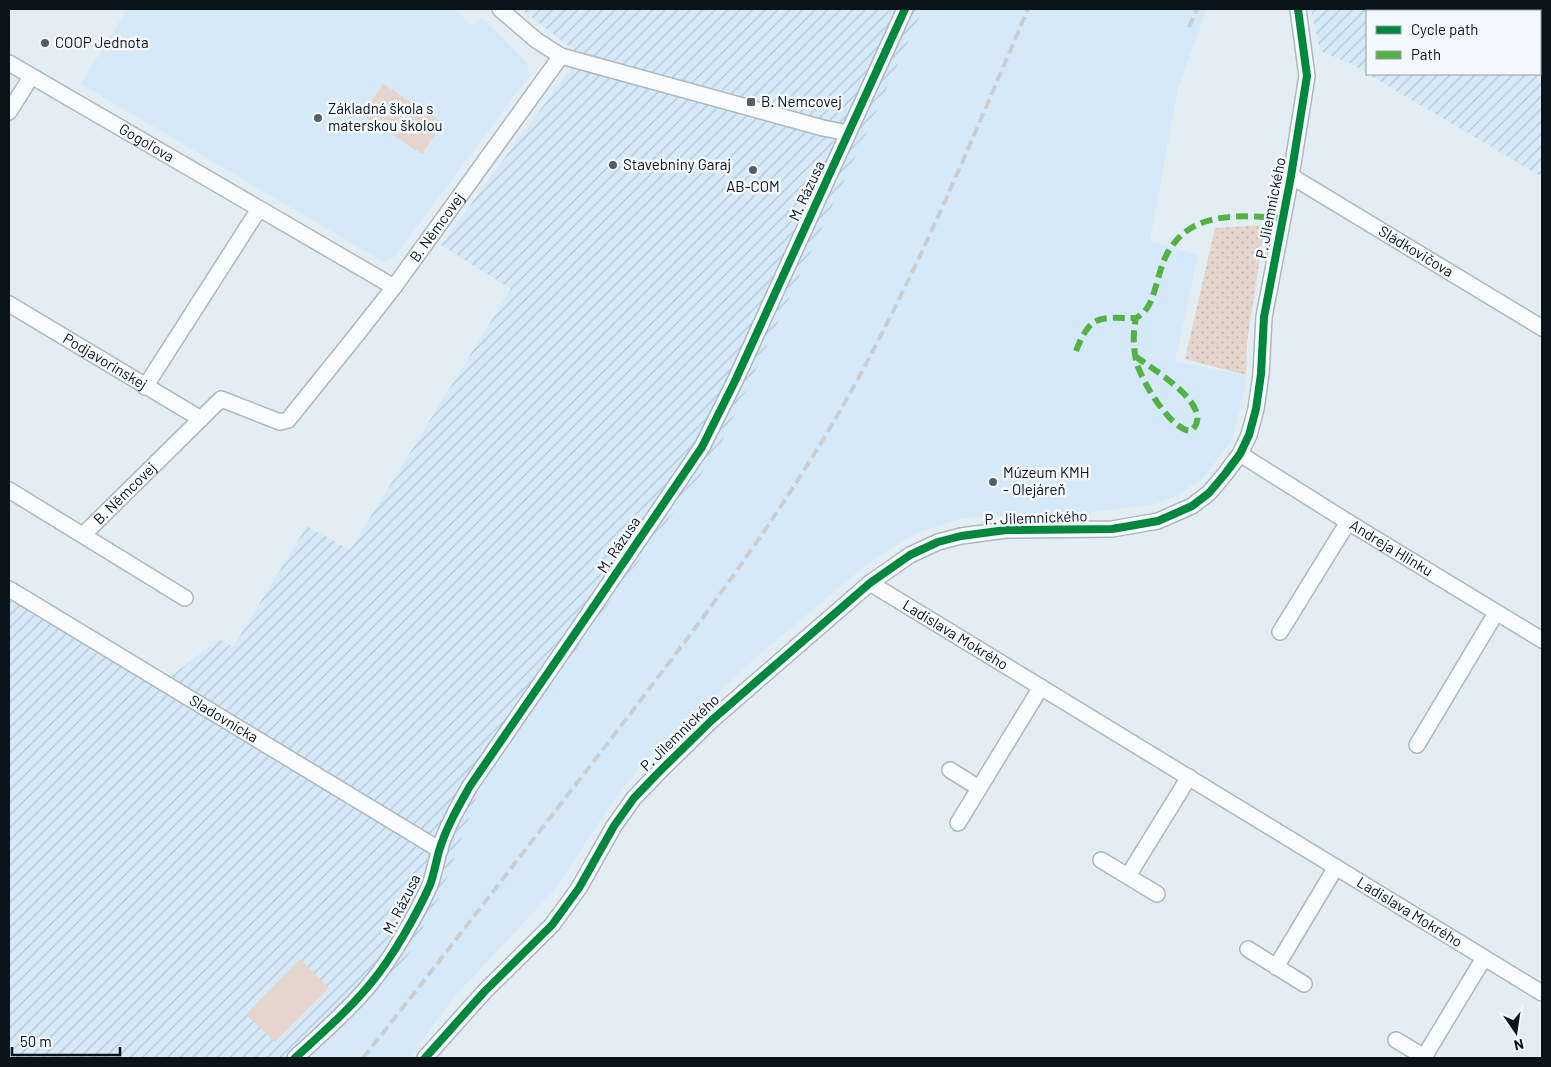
<svg xmlns="http://www.w3.org/2000/svg" width="1551" height="1067" font-family="Barlow,sans-serif">
  <style>
    .built { fill: #d5e9f8 }
    .industrial { fill: url(#industrial-furrows) }
    .garden { fill: url(#garden-dots) }
    .pitch { fill: #e5d5cc }
    .lines { fill: none; stroke-linecap: round; stroke-linejoin: round }
    .minor-casing { stroke: #adb7be; stroke-width: 18 }
    .minor { stroke: #fbfcfd; stroke-width: 15 }
    .rail { stroke: #cbced1; stroke-width: 4; stroke-dasharray: 10 5; stroke-linecap: butt }
    .quiet { stroke: #54b145; stroke-width: 6; stroke-dasharray: 12 6; stroke-linecap: butt }
    .cycleway-casing { stroke: #f3f9fe; stroke-width: 11 }
    .cycleway { stroke: #00873e; stroke-width: 8 }
    .poi-dot { fill: #555f66; stroke: #f3f9fe; stroke-width: 2 }
    .labels { text-anchor: middle; stroke-width: 5; stroke-linejoin: round; paint-order: stroke }
    .poi-label { font-size: 15px; fill: #08131a; stroke: #f3f9fe; text-anchor: start }
    .street-label { font-size: 15px; fill: #08131a; stroke: #f3f9fe }
  </style>
  <defs>
    <pattern id="industrial-furrows" width="10" height="10" patternUnits="userSpaceOnUse" patternTransform="scale(1.25)"><rect width="10" height="10" fill="#d5e9f8"/><path d="M-1 1l2-2M0 10L10 0M9 11l2-2" fill="none" stroke="#b5c7d4"/></pattern>
    <pattern id="garden-dots" width="8" height="8" patternUnits="userSpaceOnUse" patternTransform="scale(1.25)"><rect width="8" height="8" fill="#e5d5cc"/><path d="M2 2h.1M6 6h.1" fill="none" stroke="#c3b6af" stroke-width="1.8" stroke-linecap="round"/></pattern>
  </defs>
  <rect width="100%" height="100%" fill="#e3edf4"/>
  <g class="built">
    <polygon points="127,9 454,9 472,26 481,18 493,28 528,64 529,76 395,256 384,262 81,84"/>
    <polygon points="920,9 1207,9 1178,88 1150,241 1198,255 1175,362 1246,375 1244,393 1232,440 1203,478 1178,495 1155,504 1077,514 965,518 916,533 872,560 762,652 642,764 610,805 557,887 454,997 409,1058 311,1058 368,1003 405,961 440,896 483,780 717,452"/>
  </g>
  <g class="industrial">
    <polygon points="521,9 923,9 865,136 717,452 483,780 440,896 405,961 389,980 368,1003 311,1058 9,1058 9,600 157,687 219,639 233,647 307,526 350,550 511,289 441,245 556,88 581,56"/>
    <polygon points="1311,9 1542,9 1542,177 1368,74 1540,74 1540,11 1367,11 1367,73 1351,64 1320,51"/>
  </g>
  <polygon class="garden" points="1265,225 1247,342 1246,375 1185,359 1215,228"/>
  <g class="pitch">
    <polygon points="383,84 443,123 422,154 362,115"/>
    <polygon points="300,959 329,988 275,1042 246,1014"/>
  </g>
  <g class="lines">
    <g class="minor-casing">
      <g id="minor">
        <polyline points="500,9 536,40 561,56 823,128 848,133"/>
        <path id="s1" d="M 9,63 L 394,287"/>
        <polyline points="9,112 31,77"/>
        <path id="s2" d="M 1291,176 L 1542,328"/>
        <path id="s3" d="M 9,304 L 201,419"/>
        <polyline points="145,387 259,209"/>
        <path id="s4" d="M 1240,454 L 1348,522 L 1542,640"/>
        <polyline points="9,490 185,598"/>
        <path id="s5" d="M 83,535 L 221,399 L 280,422 L 288,420 L 358,333 L 394,287 L 561,56"/>
        <path id="s6" d="M 870,583 L 1542,993"/>
        <path id="s7" d="M 9,589 L 440,850"/>
        <polyline points="1280,632 1348,522"/>
        <polyline points="1417,745 1496,613"/>
        <polyline points="950,770 979,788"/>
        <polyline points="958,823 1041,687"/>
        <polyline points="1101,860 1157,894"/>
        <polyline points="1128,876 1189,777"/>
        <polyline points="1248,949 1304,984"/>
        <polyline points="1276,967 1336,867"/>
        <polyline points="1396,1040 1426,1058"/>
        <polyline points="1424,1057 1484,958"/>
        <path d="M 295,1058 C 321,1034 349,1010 371,983 C 392,958 417,914 430,885 C 434,874 436,862 439,851 C 446,828 458,807 470,786 L 596,603 L 702,447 L 735,381 L 905,9"/>
        <polyline points="425,1058 484,992 552,925 579,888 614,826 634,798 660,771 712,720 870,583 910,555 938,542 961,536 1006,530 1112,529 1158,521 1192,506 1209,493 1225,474 1240,454 1249,435 1256,409 1261,374 1264,317 1291,176 1307,76 1298,9"/>
      </g>
    </g>
    <use href="#minor" class="minor"/>
    <g class="rail">
      <polyline points="1189,27 1197,9"/>
      <path d="M 363,1058 C 441,960 517,860 594,761 C 677,653 760,546 830,428 C 909,294 967,151 1028,9"/>
    </g>
    <g class="quiet">
      <path d="M 1076,351 C 1091,313 1099,318 1136,318"/>
      <path d="M 1135,356 C 1152,369 1218,407 1191,431 C 1170,430 1140,379 1136,360 C 1133,346 1133,331 1136,318 C 1149,311 1152,299 1156,286 C 1160,272 1163,258 1172,246 C 1197,210 1244,216 1283,218"/>
    </g>
    <g class="cycleway-casing">
      <g id="cycleway">
        <path d="M 295,1058 C 321,1034 349,1010 371,983 C 392,958 417,914 430,885 C 434,874 436,862 439,851 C 446,828 458,807 470,786 L 596,603 L 702,447 L 735,381 L 905,9"/>
        <polyline points="425,1058 484,992 552,925 579,888 614,826 634,798 660,771 712,720 870,583 910,555 938,542 961,536 1006,530 1112,529 1158,521 1192,506 1209,493 1225,474 1240,454 1249,435 1256,409 1261,374 1264,317 1291,176 1307,76 1298,9"/>
      </g>
    </g>
    <use href="#cycleway" class="cycleway"/>
  </g>
  <g class="poi-dot">
    <circle cx="45" cy="43" r="5"/>
    <rect x="746" y="97" width="10" height="10" rx="2.5"/>
    <circle cx="318" cy="118" r="5"/>
    <circle cx="613" cy="165" r="5"/>
    <circle cx="753" cy="170" r="5"/>
    <circle cx="993" cy="482" r="5"/>
  </g>
  <g class="labels">
    <g class="poi-label">
      <text x="55" y="48">COOP Jednota</text>
      <text x="761" y="107">B. Nemcovej</text>
      <text x="328" y="114">Základná škola s<tspan x="328" dy="17">materskou školou</tspan></text>
      <text x="623" y="170">Stavebniny Garaj</text>
      <text x="753" y="192" text-anchor="middle">AB-COM</text>
      <text x="1003" y="478">Múzeum KMH<tspan x="1003" dy="17">- Olejáreň</tspan></text>
    </g>
    <g class="street-label">
      <text dy="5" stroke="none"><textPath href="#s1" startOffset="159">Gogoľova</textPath></text>
      <text transform="translate(807 191) rotate(-65)" y="5">M. Rázusa</text>
      <text transform="translate(1271 208) rotate(-79)" y="5">P. Jilemnického</text>
      <text dy="5" stroke="none"><textPath href="#s5" startOffset="509">B. Němcovej</textPath></text>
      <text dy="5" stroke="none"><textPath href="#s2" startOffset="146">Sládkovičova</textPath></text>
      <text dy="5" stroke="none"><textPath href="#s3" startOffset="112">Podjavorinskej</textPath></text>
      <text dy="5" stroke="none"><textPath href="#s5" startOffset="59">B. Němcovej</textPath></text>
      <text transform="translate(1036 518) rotate(-2)" y="5">P. Jilemnického</text>
      <text transform="translate(619 545) rotate(-56)" y="5">M. Rázusa</text>
      <text dy="5" stroke="none"><textPath href="#s4" startOffset="178">Andreja Hlinku</textPath></text>
      <text dy="5" stroke="none"><textPath href="#s6" startOffset="100">Ladislava Mokrého</textPath></text>
      <text dy="5" stroke="none"><textPath href="#s7" startOffset="251">Sladovnícka</textPath></text>
      <text transform="translate(680 733) rotate(-44)" y="5">P. Jilemnického</text>
      <text transform="translate(402 904) rotate(-63)" y="5">M. Rázusa</text>
      <text dy="5" stroke="none"><textPath href="#s6" startOffset="632">Ladislava Mokrého</textPath></text>
    </g>
  </g>
  <rect width="1551" height="1067" fill="none" stroke="#08131a" stroke-width="20"/>
  <rect x="1366" y="10" width="175" height="65" fill="#f3f9fe" stroke="#959da3"/>
  <rect x="1376" y="26" width="25" height="8" fill="#00873e" stroke="#959da3"/>
  <text x="1411" y="35" font-size="15" fill="#08131a">Cycle path</text>
  <rect x="1376" y="51" width="25" height="8" fill="#54b145" stroke="#959da3"/>
  <text x="1411" y="60" font-size="15" fill="#08131a">Path</text>
  <g transform="translate(1516 1032) rotate(167)" stroke="#f3f9fe" stroke-width="4" paint-order="stroke">
  <path d="M0-4L9 19L0 12L-9 19Z" fill="#08131a"/>
  <text y="-8" font-size="14" font-weight="bold" text-anchor="middle" fill="#08131a">N</text>
  </g>
  <path d="M12 1047v8h108v-8" fill="none" stroke="#08131a" stroke-width="2.5"/>
  <text x="20" y="1047" font-size="15" fill="#08131a" stroke="#f3f9fe" stroke-width="4" paint-order="stroke">50 m</text>
</svg>
